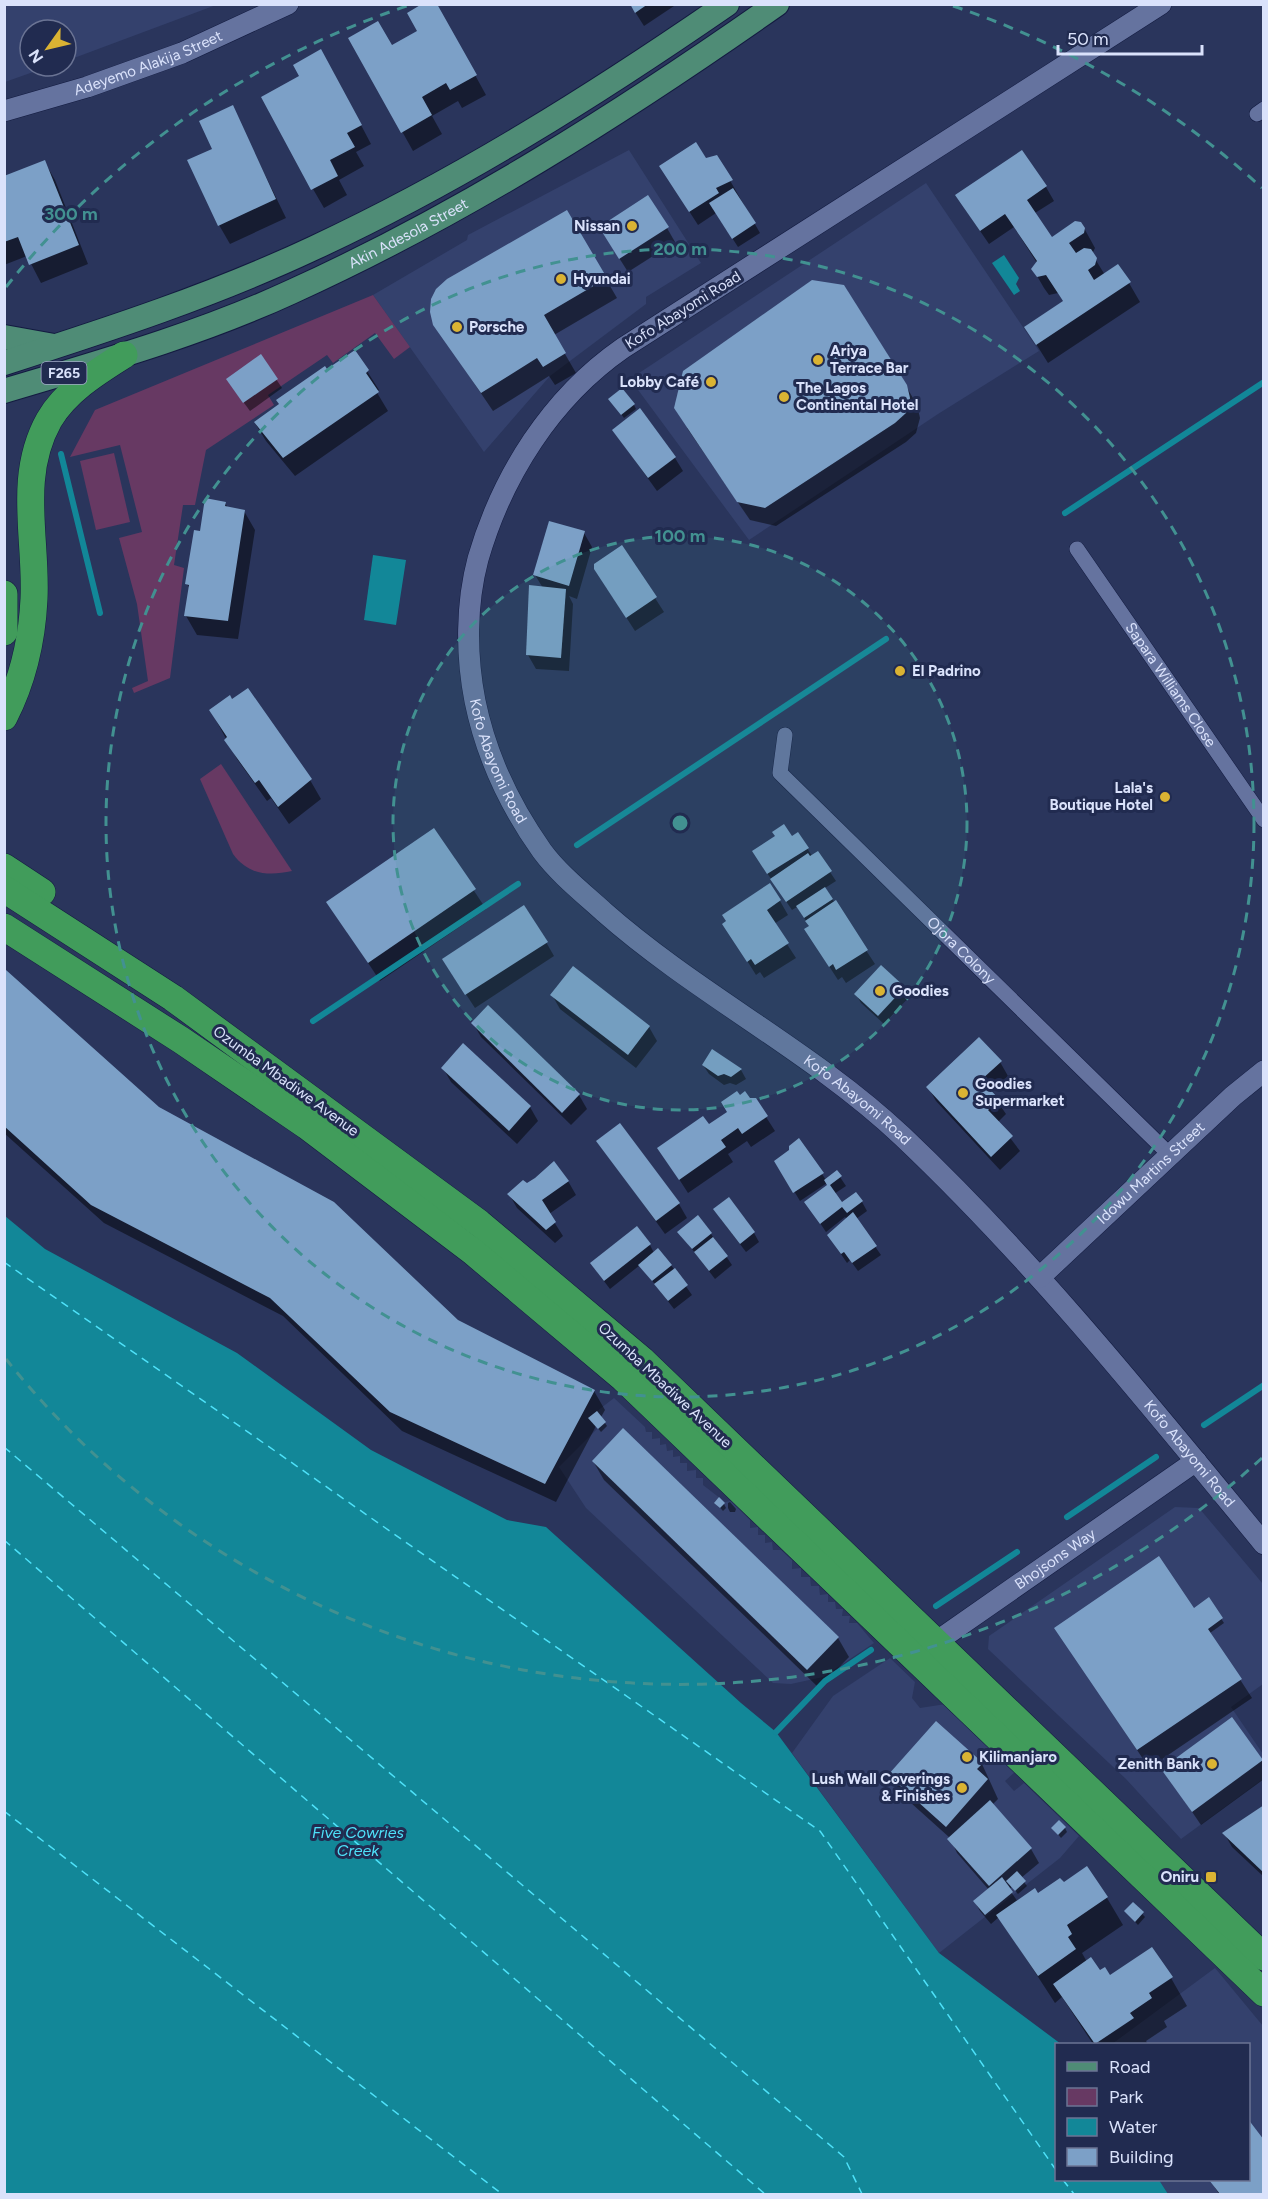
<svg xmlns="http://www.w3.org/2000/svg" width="1268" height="2199" font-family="Figtree,sans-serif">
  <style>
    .built { fill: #34416d }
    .green { fill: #673963 }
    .water { fill: #128798 }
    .shadow { fill: #0007 }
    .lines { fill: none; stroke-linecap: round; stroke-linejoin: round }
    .stream { stroke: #128798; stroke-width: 6 }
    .ferry { stroke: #4ee1f9; stroke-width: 1.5; stroke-dasharray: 8 6; stroke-linecap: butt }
    .building { fill: #7ca0c7 }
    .street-casing { stroke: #131b40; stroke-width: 16 }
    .secondary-casing { stroke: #131b40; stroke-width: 22 }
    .primary-casing { stroke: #131b40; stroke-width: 26 }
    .highway-casing { stroke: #131b40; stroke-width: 28 }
    .street { stroke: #65739f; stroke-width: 15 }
    .secondary { stroke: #65739f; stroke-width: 21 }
    .primary { stroke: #4f8c76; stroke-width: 24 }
    .highway { stroke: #419c5b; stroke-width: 27 }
    .ring { fill: none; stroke: #429191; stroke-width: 3; stroke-dasharray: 10 8 }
    .poi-dot { fill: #dab333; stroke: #212b50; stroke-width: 2 }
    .labels { text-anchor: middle; stroke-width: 6; stroke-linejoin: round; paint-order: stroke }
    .shield { fill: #212b50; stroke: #a2abc8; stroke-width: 1.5 }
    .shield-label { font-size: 14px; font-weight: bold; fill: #dae2fb }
    .street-label { font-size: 15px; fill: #dae2fb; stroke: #212b50 }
    .poi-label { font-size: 15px; font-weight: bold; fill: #dae2fb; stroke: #212b50; text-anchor: start }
    .water-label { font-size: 16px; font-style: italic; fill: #4ee1f9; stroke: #212b50 }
    .centre { fill: #429191; stroke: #212b50; stroke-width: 3 }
    .ring-label { font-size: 18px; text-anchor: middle; font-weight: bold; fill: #429191; stroke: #212b50; stroke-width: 6; stroke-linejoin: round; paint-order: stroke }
  </style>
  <rect width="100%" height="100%" fill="#2a355c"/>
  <g class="built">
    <polygon points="4,5 5,4 216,5 66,61 66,30 30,30 30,66 50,66 5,82"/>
    <polygon points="629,150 701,263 646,297 646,304 550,376 484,452 373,295 467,240 468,235"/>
    <polygon points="926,183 1039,351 938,414 749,540 630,379"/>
    <polygon points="614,1398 645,1427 646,1432 652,1432 652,1439 660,1438 660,1445 666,1444 667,1451 673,1450 673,1457 680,1456 680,1463 687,1463 687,1471 696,1470 696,1478 703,1478 703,1485 725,1502 731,1501 750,1520 750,1528 758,1527 758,1535 765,1535 765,1543 772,1542 773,1550 781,1550 792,1560 792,1569 801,1568 801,1577 810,1577 811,1586 819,1586 820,1595 828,1594 828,1602 835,1602 836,1609 843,1609 842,1616 850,1616 849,1623 857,1623 874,1643 823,1677 791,1684 773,1683 586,1508 559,1467 597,1429 588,1418"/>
    <polygon points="1175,1507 1199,1508 1263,1584 1263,1684 1231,1707 1263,1754 1263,1779 1181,1839 1126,1779 988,1649 989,1636"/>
    <polygon points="890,1658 915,1682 912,1698 920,1708 946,1704 1016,1771 1005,1781 1014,1791 1024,1783 1079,1836 1060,1858 939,1953 792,1753 833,1696"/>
    <polygon points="1215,1968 1263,2026 1263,2194 1168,2194 1159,2180 1248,2180 1248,2044 1112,2044"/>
  </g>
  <g class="green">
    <polygon points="373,295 410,347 394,359 375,333 333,363 327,355 268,395 274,405 206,450 195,505 183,505 174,565 184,568 170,678 134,693 132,688 148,681 137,604 119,538 142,532 120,445 70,457 95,410"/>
    <polygon points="114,453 130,522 96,530 80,461"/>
    <path d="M 221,764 L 292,871 C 269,876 248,875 233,854 L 200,779 Z"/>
  </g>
  <g class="water">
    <polygon points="1004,255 1019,278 1016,284 1020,291 1014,295 992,263"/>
    <polygon points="373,555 406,560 396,625 364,620"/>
    <polygon points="5,1216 45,1249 237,1353 371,1450 507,1520 546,1527 741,1703 776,1732 939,1953 1061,2044 1056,2044 1056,2180 1159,2180 1168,2194 5,2194"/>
  </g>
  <g class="shadow">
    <polygon points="436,4 486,95 462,108 458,101 432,116 442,134 413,151 350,38 392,47 419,32"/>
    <polygon points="630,4 677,4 644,26"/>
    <polygon points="332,70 371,144 356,152 364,166 339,180 347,195 324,208 313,189"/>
    <polygon points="232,107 286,218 230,244 219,225 214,149"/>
    <polygon points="716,156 760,233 738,247 716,213 698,225 669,180"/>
    <polygon points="44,161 55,180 88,264 41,283 27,256 4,265 4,177"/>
    <polygon points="1046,187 1054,201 1035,213 1051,239 1084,228 1095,248 1092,254 1105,275 1129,283 1140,302 1048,363 1026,328 1064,302 1058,293 1049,295 1044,288 1033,269 1037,263 1014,227 989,244 965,209"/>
    <polygon points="567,212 617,298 554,335 576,373 555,385 549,376 493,411 440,333"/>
    <polygon points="667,228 675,242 628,272 609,242"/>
    <polygon points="355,352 379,390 376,391 388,411 295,476 266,441 255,423"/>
    <polygon points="276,379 282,388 250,411 233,388"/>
    <polygon points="906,386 917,405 920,418 916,433 906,442 776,526 750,520 687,428"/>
    <polygon points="613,403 634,405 636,409 624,418"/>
    <polygon points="613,430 675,458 683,471 657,491"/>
    <polygon points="225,503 228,508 244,511 255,530 238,639 197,635 186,616 190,589 187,584 201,532"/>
    <polygon points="584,533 592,547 577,599 569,596 573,604 569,671 536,669 528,655 543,588 535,575"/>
    <polygon points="622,547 664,612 635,631 604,583"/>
    <polygon points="211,711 310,780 321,799 289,824 271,798 267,801 237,759"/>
    <polygon points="434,830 486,909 380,981 328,902"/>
    <polygon points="791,838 807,848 812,856 817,853 830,872 836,881 825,888 875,964 846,983 842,977 838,980 814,943 810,927 797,907 792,910 759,861"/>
    <polygon points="780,901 788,915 774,924 796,958 764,978 760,972 756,975 724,924"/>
    <polygon points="546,942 554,956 475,1008 452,973"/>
    <polygon points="881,967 904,988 909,997 884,1024 861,1003 856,994"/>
    <polygon points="7,972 158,1108 457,1321 594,1391 605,1410 601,1417 607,1426 601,1432 596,1426 556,1502 402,1431 283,1316 104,1223 4,1133 4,975"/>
    <polygon points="552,995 649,1027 657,1041 636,1068 560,1009"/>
    <polygon points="473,1023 579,1095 587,1109 571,1125 481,1037"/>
    <polygon points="463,1046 530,1107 538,1121 517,1144 451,1082 443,1068"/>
    <polygon points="712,1051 741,1070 746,1079 736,1085 730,1083 724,1085 709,1074 703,1065"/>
    <polygon points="1000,1062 1008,1076 991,1092 1006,1114 998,1122 1020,1151 1000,1170 936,1101 928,1087"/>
    <polygon points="739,1097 755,1100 775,1131 751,1147 747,1141 728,1154 733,1162 688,1193 659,1148 708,1126 728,1113"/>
    <polygon points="799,1140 826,1180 840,1177 846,1186 834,1194 842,1204 862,1202 867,1211 856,1219 881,1255 858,1271 850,1260 847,1263 828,1235 847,1219 845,1217 826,1232 806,1202 832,1183 830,1181 800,1201 776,1161 791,1151"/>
    <polygon points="598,1141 679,1204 687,1218 665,1234"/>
    <polygon points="568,1181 576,1195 549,1214 563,1236 555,1243 517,1208 509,1194"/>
    <polygon points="720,1218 754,1233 759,1242 746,1252"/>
    <polygon points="679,1232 711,1234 732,1265 715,1279"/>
    <polygon points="650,1245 654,1253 671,1265 692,1295 674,1309 640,1265 610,1289 597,1272"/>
    <polygon points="593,1461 838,1638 849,1657 819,1688 604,1480"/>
    <polygon points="730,1502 736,1509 735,1512 730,1512 728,1508 728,1503"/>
    <polygon points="716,1503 724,1504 726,1508 723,1511"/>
    <polygon points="1209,1600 1224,1623 1210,1633 1252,1698 1149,1768 1056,1628 1197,1615"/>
    <polygon points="1232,1719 1264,1763 1264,1779 1201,1825 1163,1769"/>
    <polygon points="982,1764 998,1799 992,1805 1031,1849 1039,1863 1021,1878 1027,1886 1018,1894 1012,1887 1009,1889 1018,1902 1063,1884 1107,1898 1123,1925 1082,1953 1087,1962 1110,1977 1151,1949 1171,1978 1187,2006 1164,2021 1167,2027 1146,2041 1148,2044 1093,2044 1062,1997 1055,2003 999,1917 991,1924 980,1911 975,1902 989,1890 957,1853 950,1838 901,1794 890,1775"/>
    <polygon points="1264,1807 1264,1877 1232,1847 1224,1833"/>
    <polygon points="1053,1828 1065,1828 1067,1832 1061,1838"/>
    <polygon points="1133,1904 1145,1917 1138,1925 1126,1912"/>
    <polygon points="1264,2142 1264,2194 1219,2194 1210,2180 1248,2180"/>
  </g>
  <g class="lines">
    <g class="stream">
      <polyline points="61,454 100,613"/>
      <polyline points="1065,513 1264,382"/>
      <polyline points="577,845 886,639"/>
      <polyline points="313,1021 518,884"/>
      <polyline points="1204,1425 1264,1385"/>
      <polyline points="1067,1517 1156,1457"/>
      <polyline points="936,1606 1017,1552"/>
      <polyline points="776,1732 825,1681 871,1650"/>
    </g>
    <g class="ferry">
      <polyline points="4,1262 820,1831 1056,2170"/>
      <polyline points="4,1447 844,2157 862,2194"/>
      <polyline points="4,1540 765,2194"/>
      <polyline points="4,1811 502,2194"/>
      <polyline points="1063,2180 1074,2194"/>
    </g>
  </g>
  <g class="building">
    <polygon points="422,4 437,4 477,75 450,90 446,83 422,97 432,115 401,133 348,38 378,21 392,45 417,31 407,13"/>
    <polygon points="630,4 648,4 635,13"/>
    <polygon points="321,49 362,125 347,133 355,147 330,160 338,176 311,190 261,97 299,76 293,65"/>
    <polygon points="233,105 276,199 218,226 187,160 212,149 199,121"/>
    <polygon points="696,142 706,158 717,155 733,180 716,188 719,193 689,212 659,166"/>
    <polygon points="1022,150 1047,186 1027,200 1052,237 1075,221 1081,222 1085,228 1084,233 1069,243 1076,253 1084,248 1091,249 1097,258 1095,265 1088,270 1094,280 1118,264 1131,282 1036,345 1024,327 1063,301 1046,275 1037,277 1031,269 1037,261 1005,214 980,231 955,195"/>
    <polygon points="45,160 79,245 29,265 18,237 4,242 4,176"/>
    <polygon points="733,188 756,223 732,239 709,203"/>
    <polygon points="648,195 669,227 619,259 599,227"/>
    <polygon points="567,210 607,278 544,315 566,353 543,367 537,358 481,393 433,325 430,312 431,299 436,289 447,279"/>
    <polygon points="812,280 844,285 907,385 910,398 906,413 895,423 765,508 737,502 674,408 683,371"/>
    <polygon points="355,350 369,370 366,373 379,392 283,458 254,422 279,404 276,400 325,366 327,369"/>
    <polygon points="261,354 278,379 243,403 226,379"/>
    <polygon points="622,388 635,404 621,415 608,399"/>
    <polygon points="640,408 676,457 648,478 612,430"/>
    <polygon points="205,498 226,502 225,506 245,510 228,621 184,616 189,585 185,584 194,530 200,531"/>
    <polygon points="549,521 585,531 569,586 533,575"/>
    <polygon points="622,545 657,597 626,618 594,569 594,564"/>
    <polygon points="529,585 566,589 561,658 526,655"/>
    <polygon points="248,688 312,779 278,807 259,780 255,783 224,740 227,737 209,710 230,695 232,699"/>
    <polygon points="784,824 792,836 798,832 809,848 767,874 752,851 775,836 772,832"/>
    <polygon points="434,828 476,889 368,963 326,902"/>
    <polygon points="818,851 832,871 786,902 770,879 808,853 810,856"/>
    <polygon points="770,883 781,900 767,910 789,943 755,965 751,959 747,962 722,924 726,921 722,915"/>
    <polygon points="825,887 833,899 804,918 796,906"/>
    <polygon points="836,900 868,950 836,970 833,964 829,967 804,929 809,926 805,921"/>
    <polygon points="524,905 548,942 465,995 442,959"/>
    <polygon points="881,965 905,987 878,1016 854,994"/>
    <polygon points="573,966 650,1026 628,1055 550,995"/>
    <polygon points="6,970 159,1107 334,1202 458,1320 595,1390 545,1484 390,1412 270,1298 91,1205 4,1126"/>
    <polygon points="488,1005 580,1094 562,1113 471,1023"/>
    <polygon points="979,1037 1002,1061 981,1080 999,1099 988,1110 1013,1136 991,1157 926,1087"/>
    <polygon points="463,1043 531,1106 509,1131 441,1068"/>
    <polygon points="712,1049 742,1069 731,1077 724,1074 718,1076 702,1065"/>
    <polygon points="737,1091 740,1095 745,1091 750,1098 756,1098 768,1116 742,1134 738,1128 721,1140 726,1147 679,1180 657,1148 703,1116 709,1124 727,1112 721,1102"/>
    <polygon points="620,1123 680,1203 656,1221 596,1141"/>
    <polygon points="799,1138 824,1173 793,1193 774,1161 789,1150 789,1146"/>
    <polygon points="554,1161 569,1181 542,1200 556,1222 546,1230 507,1194 523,1180 527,1183 535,1178"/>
    <polygon points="837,1170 842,1176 830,1185 842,1202 856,1192 863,1201 847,1213 842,1207 820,1224 804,1202 827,1185 824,1180"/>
    <polygon points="729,1197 755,1232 740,1244 713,1209"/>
    <polygon points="853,1212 877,1246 852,1263 844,1252 841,1254 827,1235"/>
    <polygon points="698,1215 712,1233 692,1249 677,1232"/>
    <polygon points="637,1226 651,1244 604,1281 590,1263"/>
    <polygon points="713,1237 728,1256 709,1271 694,1252"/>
    <polygon points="658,1248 672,1265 652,1281 638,1265"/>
    <polygon points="675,1268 688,1285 668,1301 654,1284"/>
    <polygon points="597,1411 606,1422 598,1429 588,1418"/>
    <polygon points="623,1428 839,1637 807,1670 592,1461"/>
    <polygon points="719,1497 725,1503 720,1508 714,1503"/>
    <polygon points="1159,1556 1194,1608 1209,1597 1223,1618 1208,1629 1242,1679 1137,1750 1054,1628"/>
    <polygon points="1232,1717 1263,1760 1192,1812 1161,1769"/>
    <polygon points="936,1721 983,1763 977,1769 988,1779 946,1827 888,1775"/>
    <polygon points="990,1800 1032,1848 989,1886 947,1839"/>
    <polygon points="1264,1805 1264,1873 1222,1833"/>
    <polygon points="1059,1820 1066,1827 1058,1835 1051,1828"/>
    <polygon points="1087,1866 1108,1897 1067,1925 1072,1934 1068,1937 1076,1949 1038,1976 996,1915 1035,1888 1038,1893 1060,1878 1064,1882"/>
    <polygon points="1017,1871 1026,1881 1015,1891 1006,1881"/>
    <polygon points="1002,1877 1013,1892 985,1915 973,1901"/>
    <polygon points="1133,1902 1144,1912 1135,1922 1124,1911"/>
    <polygon points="1152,1947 1173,1977 1149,1993 1152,1998 1130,2013 1134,2018 1095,2044 1053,1984 1091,1957 1100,1970 1105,1967 1110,1975"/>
    <polygon points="1248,2119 1264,2140 1264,2194 1220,2194 1209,2180 1248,2180"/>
  </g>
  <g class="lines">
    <g class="street-casing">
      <g id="street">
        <polyline points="1257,114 1264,109"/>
        <path id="s1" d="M 1077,549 L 1264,820"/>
        <path id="s2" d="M 785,735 L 780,773 L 1170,1155"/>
      </g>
    </g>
    <g class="secondary-casing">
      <g id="secondary">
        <path id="s3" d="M 1161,4 L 623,348 C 551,398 502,476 478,559 C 466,604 466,655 475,701 C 486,755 510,806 542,851 C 559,874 583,893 604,912 C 697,994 813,1052 902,1136 C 1034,1261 1148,1403 1264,1544"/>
        <path id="s4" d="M 4,111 L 87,87 L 182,53 L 288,4"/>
        <path id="s5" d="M 1040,1277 L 1233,1096 L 1264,1071"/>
        <path id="s6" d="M 927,1651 L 936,1642 L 1196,1461"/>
      </g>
    </g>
    <g class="primary-casing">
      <g id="primary">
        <polyline points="4,337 54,346"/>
        <path d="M 4,363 C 110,329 214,295 314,248 C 460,180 595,95 727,4"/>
        <path id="s7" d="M 4,391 C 101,362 200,334 291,292 C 463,214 623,112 777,4"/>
      </g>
    </g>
    <g class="highway-casing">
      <g id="highway">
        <polyline points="4,594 4,632"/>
        <path d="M 4,717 C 23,680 32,641 34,599 C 37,539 17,477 49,420 C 66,391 97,372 124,355"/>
        <polyline points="4,867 42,892"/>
        <polyline points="4,889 173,998 479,1223 642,1360 1264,1957"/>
        <polyline points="4,927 181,1040 307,1126 472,1251 623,1378 1264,1993"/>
      </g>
    </g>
    <use href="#street" class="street"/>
    <use href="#secondary" class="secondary"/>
    <use href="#primary" class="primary"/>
    <use href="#highway" class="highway"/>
  </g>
  <circle cx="680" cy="823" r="287" fill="#429191" fill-opacity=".12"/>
  <g class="ring">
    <circle cx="680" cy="823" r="287"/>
    <circle cx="680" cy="823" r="574"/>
    <path d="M1262 1458A861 861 0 0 1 6 1359M6 287A861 861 0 0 1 407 6M953 6A861 861 0 0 1 1262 188"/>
  </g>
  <g class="poi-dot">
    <circle cx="632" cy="226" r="6"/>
    <circle cx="561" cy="279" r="6"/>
    <circle cx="457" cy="327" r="6"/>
    <circle cx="818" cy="360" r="6"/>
    <circle cx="711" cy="382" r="6"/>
    <circle cx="784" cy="397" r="6"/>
    <circle cx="900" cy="671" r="6"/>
    <circle cx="1165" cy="797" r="6"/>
    <circle cx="880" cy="991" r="6"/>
    <circle cx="963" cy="1093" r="6"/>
    <circle cx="967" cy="1757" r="6"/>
    <circle cx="1212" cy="1764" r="6"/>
    <circle cx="962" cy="1788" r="6"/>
    <rect x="1205" y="1871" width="12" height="12" rx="3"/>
  </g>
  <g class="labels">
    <rect class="shield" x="41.5" y="362" width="45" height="22" rx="4.5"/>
    <g class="shield-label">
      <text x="64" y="378">F265</text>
    </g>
    <g class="street-label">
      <text dy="5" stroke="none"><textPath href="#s4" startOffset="152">Adeyemo Alakija Street</textPath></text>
      <text dy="5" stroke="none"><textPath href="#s7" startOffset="435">Akin Adesola Street</textPath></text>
      <text transform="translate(683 310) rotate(-32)" y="5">Kofo Abayomi Road</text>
      <text dy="5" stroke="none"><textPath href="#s1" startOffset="165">Sapara Williams Close</textPath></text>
      <text dy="5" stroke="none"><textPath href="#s3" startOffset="1107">Kofo Abayomi Road</textPath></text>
      <text dy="5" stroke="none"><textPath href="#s2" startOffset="292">Ojora Colony</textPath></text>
      <text transform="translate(286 1081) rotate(36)" y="5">Ozumba Mbadiwe Avenue</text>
      <text dy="5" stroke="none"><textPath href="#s3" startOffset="1611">Kofo Abayomi Road</textPath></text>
      <text dy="5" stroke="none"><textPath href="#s5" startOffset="152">Idowu Martins Street</textPath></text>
      <text transform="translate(665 1385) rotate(43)" y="5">Ozumba Mbadiwe Avenue</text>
      <text dy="5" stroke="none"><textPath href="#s3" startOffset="2097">Kofo Abayomi Road</textPath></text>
      <text dy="5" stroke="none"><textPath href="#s6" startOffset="158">Bhojsons Way</textPath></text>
    </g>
    <g class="poi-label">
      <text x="620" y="231" text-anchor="end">Nissan</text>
      <text x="573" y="284">Hyundai</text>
      <text x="469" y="332">Porsche</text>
      <text x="830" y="356">Ariya<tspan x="830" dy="17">Terrace Bar</tspan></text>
      <text x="699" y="387" text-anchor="end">Lobby Café</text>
      <text x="796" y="393">The Lagos<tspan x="796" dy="17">Continental Hotel</tspan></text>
      <text x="912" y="676">El Padrino</text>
      <text x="1153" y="793" text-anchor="end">Lala's<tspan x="1153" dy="17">Boutique Hotel</tspan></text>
      <text x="892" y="996">Goodies</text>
      <text x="975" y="1089">Goodies<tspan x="975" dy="17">Supermarket</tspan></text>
      <text x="979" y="1762">Kilimanjaro</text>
      <text x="1200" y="1769" text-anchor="end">Zenith Bank</text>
      <text x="950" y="1784" text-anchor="end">Lush Wall Coverings<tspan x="950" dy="17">&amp; Finishes</tspan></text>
      <text x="1199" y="1882" text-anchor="end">Oniru</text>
    </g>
    <g class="water-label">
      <text x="358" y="1838">Five Cowries<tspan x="358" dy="18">Creek</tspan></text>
    </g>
  </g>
  <circle cx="680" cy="823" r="9" class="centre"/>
  <g class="ring-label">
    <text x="71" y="220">300 m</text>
    <text x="680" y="255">200 m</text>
    <text x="680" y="542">100 m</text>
  </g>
  <rect width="1268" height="2199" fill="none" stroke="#dae2fb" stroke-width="12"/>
  <rect x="1055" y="2043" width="195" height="138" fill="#212b50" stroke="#6b7494" stroke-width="1.5"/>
  <rect x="1067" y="2062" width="30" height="9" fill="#4f8c76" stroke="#6b7494" stroke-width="1.5"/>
  <text x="1109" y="2073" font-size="18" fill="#dae2fb">Road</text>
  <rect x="1067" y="2088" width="30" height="18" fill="#673963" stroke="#6b7494" stroke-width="1.5"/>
  <text x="1109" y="2103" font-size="18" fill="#dae2fb">Park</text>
  <rect x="1067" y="2118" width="30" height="18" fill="#128798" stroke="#6b7494" stroke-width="1.5"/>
  <text x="1109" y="2133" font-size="18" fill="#dae2fb">Water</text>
  <rect x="1067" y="2148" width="30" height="18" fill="#7ca0c7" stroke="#6b7494" stroke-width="1.5"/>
  <text x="1109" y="2163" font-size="18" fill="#dae2fb">Building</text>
  <g transform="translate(48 48) rotate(236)"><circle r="28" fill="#212b50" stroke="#6b7494" stroke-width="1.5"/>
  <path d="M0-4.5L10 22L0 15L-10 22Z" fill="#dab333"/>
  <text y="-9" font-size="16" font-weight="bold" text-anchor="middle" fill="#dae2fb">N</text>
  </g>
  <path d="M1058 45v9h144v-9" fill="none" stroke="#dae2fb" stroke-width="3"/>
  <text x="1067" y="45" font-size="18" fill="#dae2fb" stroke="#212b50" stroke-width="4.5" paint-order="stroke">50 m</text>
</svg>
